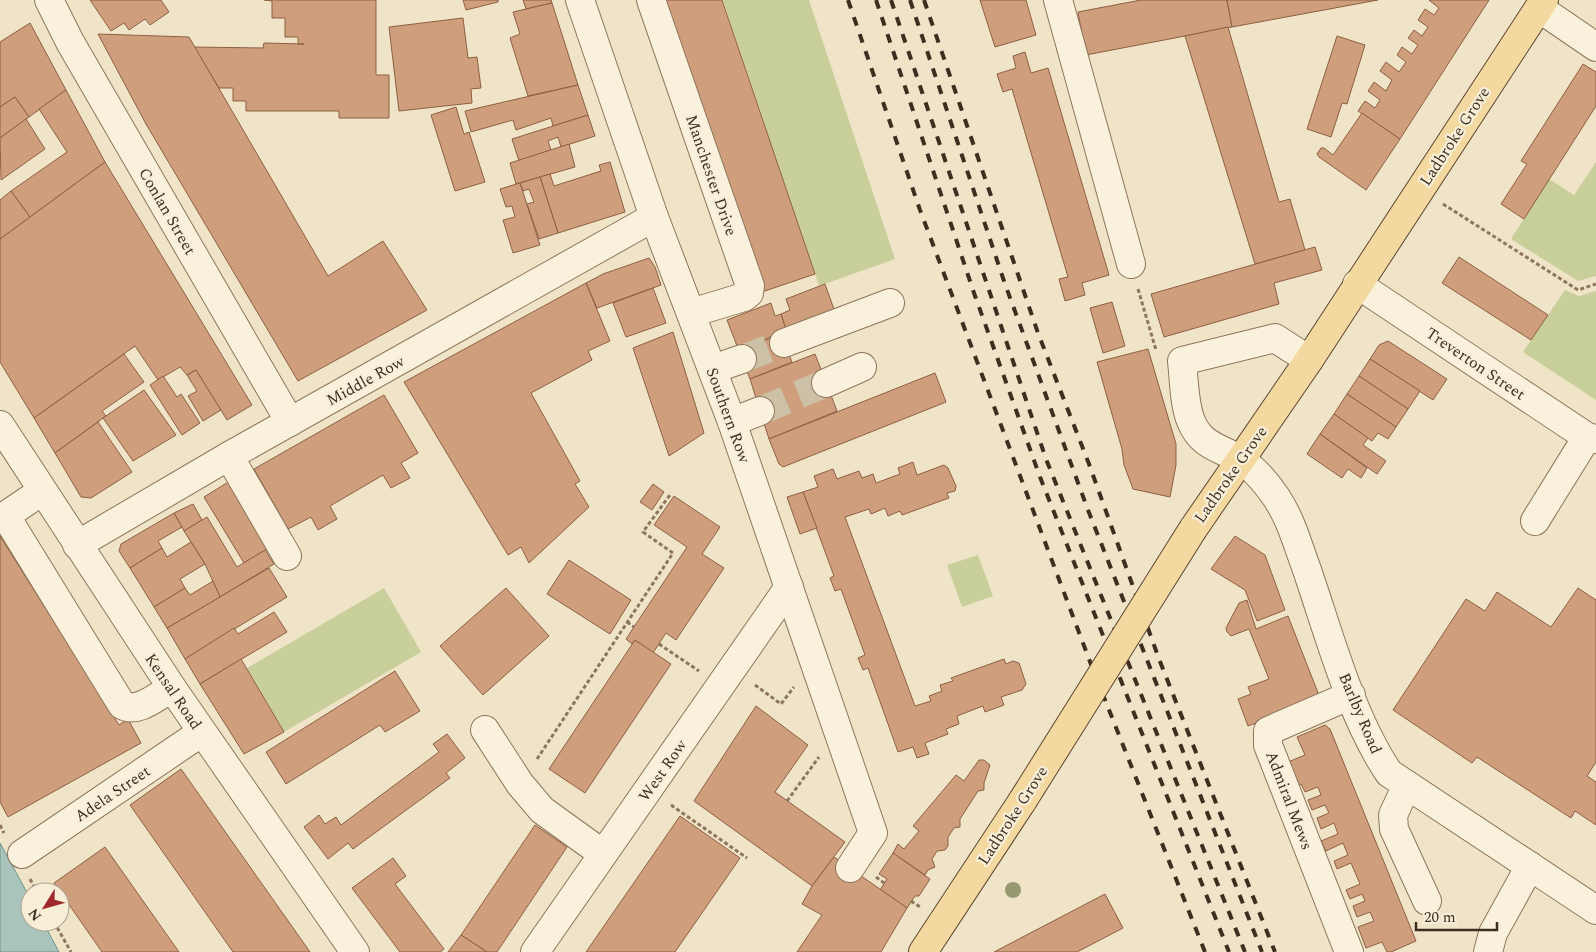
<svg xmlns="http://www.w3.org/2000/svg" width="1596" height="952" font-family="Spectral,serif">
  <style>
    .green { fill: #c9cf9b }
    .water { fill: #a9c4bc; stroke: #6f938a }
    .building { fill: #cf9f7d; stroke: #8d5f41 }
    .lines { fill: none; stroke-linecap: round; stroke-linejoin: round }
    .minor-tunnel { stroke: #ccc0a6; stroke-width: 28; stroke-dasharray: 28 14; stroke-linecap: butt }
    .minor-casing { stroke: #8d765c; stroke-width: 30 }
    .major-casing { stroke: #5b4430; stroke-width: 30 }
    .path { stroke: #8d765c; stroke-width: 3; stroke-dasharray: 4 2.5; stroke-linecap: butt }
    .minor { stroke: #faf1dc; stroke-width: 28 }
    .major { stroke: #f3d9a0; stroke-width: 28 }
    .rail { stroke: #3d2e20; stroke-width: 4; stroke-dasharray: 9 9; stroke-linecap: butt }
    .major-bridge-casing { stroke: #5b4430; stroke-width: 30; stroke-linecap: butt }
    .major-bridge { stroke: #f3d9a0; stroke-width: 28 }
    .tree { fill: #96986f }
    .labels { text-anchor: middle; stroke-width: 4.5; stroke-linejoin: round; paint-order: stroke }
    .street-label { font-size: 16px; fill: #3d2e20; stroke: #f7eed8 }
  </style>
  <rect width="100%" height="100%" fill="#f0e4c8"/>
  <g class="green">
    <polygon points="723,0 809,0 895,259 819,286"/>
    <polygon points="1596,162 1596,276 1578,281 1511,239 1549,179 1574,195"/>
    <polygon points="1565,290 1579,296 1596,291 1596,400 1523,352"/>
    <polygon points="978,555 993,596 962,607 947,565"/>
    <polygon points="384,588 421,652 284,732 247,668"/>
  </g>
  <polygon class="water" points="0,843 30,898 30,922 43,922 59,952 0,952"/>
  <g class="building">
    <polygon points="90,0 161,0 169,12 150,25 145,19 129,30 124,23 111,31"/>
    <polygon points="264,0 376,0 376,75 389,75 389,118 339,118 339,111 246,111 246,101 233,101 233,88 219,88 194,47 263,48 264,43 304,44 298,44 298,37 285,37 285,18 272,18 272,1"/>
    <polygon points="463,0 498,0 498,2 466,10"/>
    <polygon points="523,0 551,0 552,3 526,9"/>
    <polygon points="664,0 722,0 815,274 762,292"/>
    <polygon points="980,0 1026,0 1036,35 995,47"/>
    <polygon points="1141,0 1227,0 1232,27 1086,55 1078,12"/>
    <polygon points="1227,0 1378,0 1232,27"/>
    <polygon points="1429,0 1489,0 1400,139 1358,111 1365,101 1375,108 1380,100 1368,91 1374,82 1386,91 1392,80 1380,71 1386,62 1399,72 1406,62 1397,55 1402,47 1412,54 1418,45 1408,38 1414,30 1422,36 1428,27 1418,20 1425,9 1434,15 1439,8"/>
    <polygon points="552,3 578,85 528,96 510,38 520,34 513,12"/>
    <polygon points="463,18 468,58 477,57 481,88 471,89 472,103 399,111 389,27"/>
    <polygon points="30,23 66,90 29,117 15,97 0,107 0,42"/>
    <polygon points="1228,27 1279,202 1290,199 1305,250 1255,264 1185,36"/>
    <polygon points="98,34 189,37 328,276 383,241 427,310 298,381 146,124"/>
    <polygon points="1337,36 1365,45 1347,104 1342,103 1331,137 1307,129"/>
    <polygon points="1025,52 1031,73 1048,68 1109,275 1082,283 1085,295 1065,301 1059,279 1068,277 1012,89 1003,92 997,74 1016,68 1013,56"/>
    <polygon points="1583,64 1596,72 1596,106 1524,219 1501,204 1527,164 1521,161"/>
    <polygon points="578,85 588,115 553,126 551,118 516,130 513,120 471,132 465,111"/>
    <polygon points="66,90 105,162 30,217 11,191 67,152 39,109"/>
    <polygon points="15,97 29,117 0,138 0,107"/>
    <polygon points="456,107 464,134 469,132 485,182 455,191 431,115"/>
    <polygon points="1362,113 1400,139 1366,190 1319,157 1317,154 1321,148 1324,148 1333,155"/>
    <polygon points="588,115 595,136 561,147 558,137 548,141 551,150 519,161 512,139"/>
    <polygon points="26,119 45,149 1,180 0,138"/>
    <polygon points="569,144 575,167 516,184 510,163"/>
    <polygon points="105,162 252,405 227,420 196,370 187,375 180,367 158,380 135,346 34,418 0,362 0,239"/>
    <polygon points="610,162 625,212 558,233 540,177 550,174 554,186 601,171 599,165"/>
    <polygon points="540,177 558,233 539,239 527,204 534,202 529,189 523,191 520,183"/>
    <polygon points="520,183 540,245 513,253 503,220 515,217 512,206 506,207 500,189"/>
    <polygon points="11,191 30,217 0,239 0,200"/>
    <polygon points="1315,247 1322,270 1274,283 1279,304 1164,337 1151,294"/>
    <polygon points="1459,257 1548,315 1531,340 1442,283"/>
    <polygon points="649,258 655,267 661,285 597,308 586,283 603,274"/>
    <polygon points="586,283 610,341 588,351 592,360 531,393 580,481 575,484 589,507 529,563 521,547 508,555 404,382"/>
    <polygon points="825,284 836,315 786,330 781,314 790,310 786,299"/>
    <polygon points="653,288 666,323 626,337 613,303"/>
    <polygon points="1112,302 1125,346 1103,353 1090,308"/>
    <polygon points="771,303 775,316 781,314 786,330 739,351 727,320"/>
    <polygon points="673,332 704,433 669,456 633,348"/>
    <polygon points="781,334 792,362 750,379 739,351"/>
    <polygon points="1388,341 1447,379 1433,400 1370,359 1379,345"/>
    <polygon points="1148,349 1176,444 1176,465 1170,497 1133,489 1124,465 1122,449 1097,362"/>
    <polygon points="124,354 144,382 102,411 106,416 55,453 34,418"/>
    <polygon points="815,354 837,411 769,439 750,379"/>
    <polygon points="1370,359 1420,391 1408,409 1359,376"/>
    <polygon points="196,370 221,410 203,421 188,396 197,391 187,375"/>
    <polygon points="935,373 946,402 783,467 779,464 769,439"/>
    <polygon points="163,376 177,397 181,394 200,423 182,435 150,385"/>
    <polygon points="1359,376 1408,409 1396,427 1347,394"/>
    <polygon points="144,390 176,435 133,461 103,418"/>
    <polygon points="1347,394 1396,427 1388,439 1378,433 1372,441 1334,414"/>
    <polygon points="384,395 418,453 401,463 410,478 391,488 383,475 330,506 337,519 318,530 311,517 288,529 254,469"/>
    <polygon points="1334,414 1368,438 1363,445 1386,461 1377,474 1320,434"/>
    <polygon points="98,422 132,472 91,498 81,497 55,453"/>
    <polygon points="1320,434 1367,468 1361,478 1348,469 1342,478 1307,454"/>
    <polygon points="913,462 917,475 944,465 948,468 956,486 955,491 947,493 949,498 902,515 900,511 888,516 885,508 871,514 869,509 845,517 915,706 931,701 929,696 942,691 940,685 953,681 951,678 1004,659 1006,664 1013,661 1019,663 1026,684 1022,690 1001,697 1004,705 985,712 983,706 957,716 959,724 946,729 948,734 925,743 929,754 917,758 913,747 898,752 868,668 863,670 858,658 865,655 841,589 835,591 830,578 834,576 803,492 818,487 814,476 833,469 837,479 859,471 862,478 873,474 876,483 900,474 898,468"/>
    <polygon points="230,481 271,547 244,563 204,497"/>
    <polygon points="653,484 664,492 652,510 640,502"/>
    <polygon points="803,492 817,528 800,534 787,497"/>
    <polygon points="674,496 720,527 702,554 724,568 676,640 666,633 653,653 635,640 632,644 626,639 687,547 654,525"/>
    <polygon points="193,504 202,520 184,531 174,513"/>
    <polygon points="174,513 182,527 158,541 162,548 130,568 119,551 121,544"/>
    <polygon points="207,517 237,567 265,550 274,564 220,597 205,564 184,531"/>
    <polygon points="0,536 119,725 128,719 141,743 8,817 0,802"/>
    <polygon points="1235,536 1265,555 1285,610 1257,621 1245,590 1211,569"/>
    <polygon points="191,542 205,564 180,579 185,588 154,607 130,568 162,548 167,557"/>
    <polygon points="569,560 631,600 610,634 547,594"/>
    <polygon points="269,568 287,597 185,659 167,628"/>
    <polygon points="213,581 220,597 167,628 154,607 185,588 190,595"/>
    <polygon points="506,588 549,636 483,695 440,646"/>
    <polygon points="1578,588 1596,600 1596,762 1587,776 1596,782 1596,825 1575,811 1571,818 1477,757 1472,763 1393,710 1466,599 1485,611 1497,592 1551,627"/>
    <polygon points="1247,600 1256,629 1288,616 1320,698 1248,726 1238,699 1251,694 1248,687 1269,679 1249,629 1231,636 1227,632 1226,628 1239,603"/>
    <polygon points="274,612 287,632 200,684 185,659 234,628 238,634"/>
    <polygon points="635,640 671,664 585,793 549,769"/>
    <polygon points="241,659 284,732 244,754 200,684"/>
    <polygon points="395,671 420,711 385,732 380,725 286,784 266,752"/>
    <polygon points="756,706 808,745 775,792 845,842 812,886 694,801"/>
    <polygon points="1325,725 1330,729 1416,941 1391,952 1387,952 1382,942 1366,948 1358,927 1374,921 1370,912 1357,917 1353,906 1365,901 1362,894 1350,899 1346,890 1360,884 1351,863 1337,869 1334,861 1348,855 1343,843 1326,851 1321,841 1338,834 1334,823 1321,829 1317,818 1329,813 1325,805 1312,810 1308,800 1321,795 1318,787 1305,792 1301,784 1298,785 1288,762 1305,755 1297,737"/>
    <polygon points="447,734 465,758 446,773 450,778 353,849 348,843 328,859 304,827 319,815 325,824 336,817 341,825 439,752 433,744"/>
    <polygon points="979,760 984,760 990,765 984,783 984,790 978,791 960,819 960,827 954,828 948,837 948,846 945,850 937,851 932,859 935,867 928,870 925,875 893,853 898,844 904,849 919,831 913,826 956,775 964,781"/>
    <polygon points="181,769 310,952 233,952 130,805"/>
    <polygon points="680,816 740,858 675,952 586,952"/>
    <polygon points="535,825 567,847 497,952 487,952 461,935"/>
    <polygon points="105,847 179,952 102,952 54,883"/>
    <polygon points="893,853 930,879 919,896 915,896 907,908 880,890 887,879 879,874"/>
    <polygon points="834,857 907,908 881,952 797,952 822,915 802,904 812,886"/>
    <polygon points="393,858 406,876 395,884 444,949 440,952 400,952 352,888"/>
    <polygon points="1105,894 1123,928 1077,952 994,952"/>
    <polygon points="461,935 487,952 448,952"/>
  </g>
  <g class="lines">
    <g class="minor-tunnel">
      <polyline points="742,359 784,343"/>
      <polyline points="760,411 826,383"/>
    </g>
    <g class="minor-casing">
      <g id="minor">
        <polyline points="49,0 70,42 290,422"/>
        <polyline points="580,0 654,217 732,422 873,833 850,868"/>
        <polyline points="651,0 750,286 749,293 744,297 691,313"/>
        <polyline points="1058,0 1131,264"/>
        <polyline points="1539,8 1596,47"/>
        <polyline points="1357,284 1587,437 1596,439"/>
        <polyline points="784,343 890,303"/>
        <path d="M 1309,360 L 1275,338 L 1182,361 C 1184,378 1184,405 1191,421 C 1201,446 1219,447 1239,459 C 1253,467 1267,484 1276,497 C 1291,519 1298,546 1307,570 C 1329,634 1351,717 1389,773 L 1596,910"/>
        <polyline points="713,369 742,359"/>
        <polyline points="826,383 862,367"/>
        <polyline points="732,422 760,411"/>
        <polyline points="0,425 172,688 355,952"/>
        <polyline points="229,456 287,556"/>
        <path d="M 42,491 L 8,514 L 7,518 L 122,705 C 138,714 157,696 172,688"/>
        <polyline points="1535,521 1587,437"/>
        <polyline points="77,545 229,456 654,217"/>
        <polyline points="485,730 520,784 542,810 603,854"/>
        <polyline points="1407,785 1393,815 1394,829 1427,901"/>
        <polyline points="22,854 202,732"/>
        <polyline points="535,952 789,587"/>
        <polyline points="1349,952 1268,745 1268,731 1351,695"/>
        <polyline points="1488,952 1493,933 1530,866"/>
      </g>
    </g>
    <g class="major-casing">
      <g id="major">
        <polyline points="1193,529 1309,360 1544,0"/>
        <polyline points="923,952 1023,800"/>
      </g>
    </g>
    <g class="path">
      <polyline points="1443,204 1578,290 1596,284"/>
      <polyline points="1138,289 1156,350"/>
      <polyline points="627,622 634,627"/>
      <polyline points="659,644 699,671"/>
      <polyline points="755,685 781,704 794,687"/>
      <polyline points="537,759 673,553 643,532 670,495"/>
      <polyline points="787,801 819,757"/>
      <polyline points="671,805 747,858"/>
      <polyline points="0,825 4,833"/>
      <polyline points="876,877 884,883"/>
      <polyline points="30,879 37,892"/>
      <polyline points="911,901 920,907"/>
      <polyline points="54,922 71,952"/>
    </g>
    <use href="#minor" class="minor"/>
    <use href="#major" class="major"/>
    <g class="rail">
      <polyline points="848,0 920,210 1092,667 1205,952"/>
      <polyline points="876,0 974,293 1040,477 1229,952"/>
      <polyline points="891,0 1046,459 1245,952"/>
      <polyline points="910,0 1005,284 1088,510 1262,952"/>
      <polyline points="924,0 1038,333 1089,464 1159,659 1275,952"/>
    </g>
    <g class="major-bridge-casing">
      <polyline id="major-bridge" points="1023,800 1193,529"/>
    </g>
    <use href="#major-bridge" class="major-bridge"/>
  </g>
  <circle class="tree" cx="1013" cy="890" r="8"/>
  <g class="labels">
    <g class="street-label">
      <text transform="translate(1454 136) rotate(-57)" y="6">Ladbroke Grove</text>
      <text transform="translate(712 175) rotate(71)" y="6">Manchester Drive</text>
      <text transform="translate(168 211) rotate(60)" y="6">Conlan Street</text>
      <text transform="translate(1476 363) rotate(34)" y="6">Treverton Street</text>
      <text transform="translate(365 380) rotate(-29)" y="6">Middle Row</text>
      <text transform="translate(729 415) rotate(70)" y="6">Southern Row</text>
      <text transform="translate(1230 474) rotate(-55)" y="6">Ladbroke Grove</text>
      <text transform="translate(174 691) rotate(56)" y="6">Kensal Road</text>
      <text transform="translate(1361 713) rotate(67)" y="6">Barlby Road</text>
      <text transform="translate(662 770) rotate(-55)" y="6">West Row</text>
      <text transform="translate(112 793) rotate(-34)" y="6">Adela Street</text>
      <text transform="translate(1290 800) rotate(69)" y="6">Admiral Mews</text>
      <text transform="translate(1012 815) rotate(-57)" y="6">Ladbroke Grove</text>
    </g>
  </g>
  <g transform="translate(45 907) rotate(233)"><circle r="24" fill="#f7eed8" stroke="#ada18e"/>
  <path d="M0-4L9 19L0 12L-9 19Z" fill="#9e2a2b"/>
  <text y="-8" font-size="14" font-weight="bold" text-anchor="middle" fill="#3d2e20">N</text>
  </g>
  <path d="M1416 922v8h81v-8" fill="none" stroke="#3d2e20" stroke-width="2.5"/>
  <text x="1424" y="922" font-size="15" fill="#3d2e20" stroke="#f7eed8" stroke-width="4" paint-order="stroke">20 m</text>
</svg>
